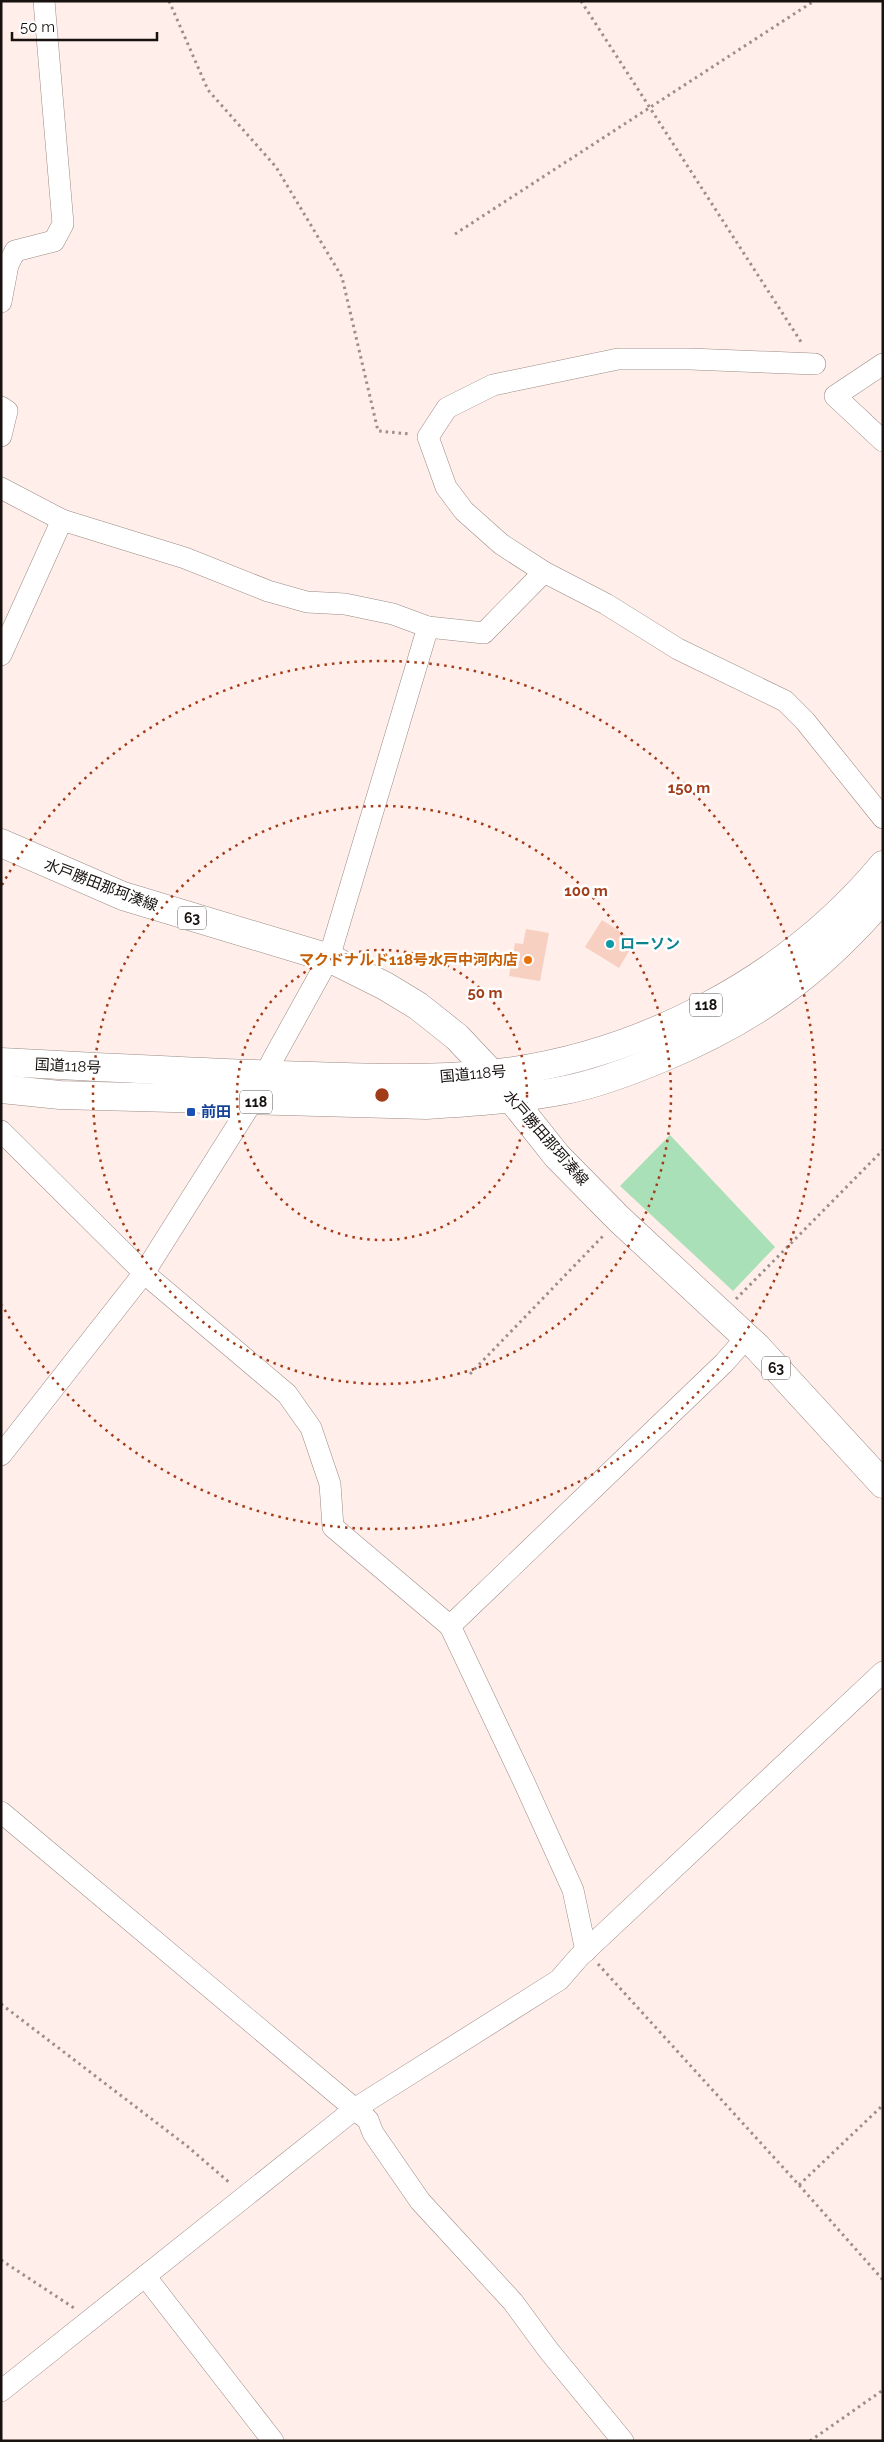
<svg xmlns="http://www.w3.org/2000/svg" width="884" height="2442" font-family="Raleway,'Noto Sans JP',sans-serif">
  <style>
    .green { fill: #aae0b7 }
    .building { fill: #f7d0c2 }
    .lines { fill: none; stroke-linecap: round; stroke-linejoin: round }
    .street-casing { stroke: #9a8b86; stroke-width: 22 }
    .primary-casing { stroke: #9a8b86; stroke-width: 29 }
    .highway-casing { stroke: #9a8b86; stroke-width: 29 }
    .path { stroke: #9b8f8b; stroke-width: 3; stroke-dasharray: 2.5 4; stroke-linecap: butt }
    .street { stroke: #fff; stroke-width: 21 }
    .primary { stroke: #fff; stroke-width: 28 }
    .highway { stroke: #fff; stroke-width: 28 }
    .ring { fill: none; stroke: #a23b18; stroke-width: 2.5; stroke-dasharray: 2.5 5 }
    .culture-dot { fill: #0f9aa8; stroke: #fff; stroke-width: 2 }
    .food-dot { fill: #e8710a; stroke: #fff; stroke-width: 2 }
    .transit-dot { fill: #1a4fb4; stroke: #fff; stroke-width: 2 }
    .labels { text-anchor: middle; stroke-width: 5; stroke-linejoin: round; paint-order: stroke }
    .shield { fill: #fff; stroke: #5d5857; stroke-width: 1 }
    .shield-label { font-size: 14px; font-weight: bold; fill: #17110f }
    .street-label { font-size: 15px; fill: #17110f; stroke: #fff }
    .culture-label { font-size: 15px; font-weight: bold; fill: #0d838f; stroke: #fff; text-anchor: start }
    .food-label { font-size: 15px; font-weight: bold; fill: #c56008; stroke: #fff; text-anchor: end }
    .transit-label { font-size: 15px; font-weight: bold; fill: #164399; stroke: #fff; text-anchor: start }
    .centre { fill: #a23b18; stroke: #fff; stroke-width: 2.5 }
    .ring-label { font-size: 15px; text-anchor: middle; font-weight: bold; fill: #a23b18; stroke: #fff; stroke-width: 5; stroke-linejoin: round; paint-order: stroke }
  </style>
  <rect width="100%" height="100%" fill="#ffeee9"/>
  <polygon class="green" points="670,1135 775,1247 733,1291 620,1186"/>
  <g class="building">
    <polygon points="602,920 635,941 619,968 585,947"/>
    <polygon points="526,929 549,933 540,981 509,976 515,943 523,944"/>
  </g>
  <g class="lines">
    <g class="street-casing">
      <g id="street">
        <polyline points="1,302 8,265 15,251 54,241 63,224 44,1"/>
        <polyline points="815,364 690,359 618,359 493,385 447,408 428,437 446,487 464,511 501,544 544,572 606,604 678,649 785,701 805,721 883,818"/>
        <polyline points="883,364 835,396 883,441"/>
        <polyline points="1,407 7,411 1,436"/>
        <polyline points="1,488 62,520 1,655"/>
        <polyline points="62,520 185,558 268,591 307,602 345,604 393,614 428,627"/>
        <polyline points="1,1131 144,1273 287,1394 311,1428 330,1484 333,1527 450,1626 724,1363 747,1337"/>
        <polyline points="1,1455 144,1273 252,1102 273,1059 329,958 428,627 484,633 544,572"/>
        <polyline points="450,1626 524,1782 573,1890 586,1951"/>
        <polyline points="1,1812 368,2120 373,2133 420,2201 513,2302 549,2351 623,2441"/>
        <polyline points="145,2276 273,2441"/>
        <polyline points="1,2391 356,2108 559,1980 579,1957 883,1672"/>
      </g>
    </g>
    <g class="primary-casing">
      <polyline id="primary" points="1,843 123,896 329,958 385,986 418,1006 457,1037 491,1073 557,1156 619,1219 757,1347 883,1484"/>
    </g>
    <g class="highway-casing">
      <g id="highway">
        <path d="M 1,1062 C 94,1067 188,1072 281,1075 C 350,1077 420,1081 490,1074 C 638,1058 787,981 883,865"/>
        <path d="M 1,1089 L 60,1095 L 426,1105 C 473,1102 519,1099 565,1090 C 598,1084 631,1071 662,1058 C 753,1020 818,974 883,898"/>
      </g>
    </g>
    <g class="path">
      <polyline points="169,1 208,90 276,167 342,277 378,431 409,434"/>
      <polyline points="581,1 803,345"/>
      <polyline points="455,234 814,1"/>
      <polyline points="736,1299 883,1150"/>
      <polyline points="470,1374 603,1236"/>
      <polyline points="598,1964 799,2185 883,2280"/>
      <polyline points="1,2004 187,2146 231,2184"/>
      <polyline points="799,2185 883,2105"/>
      <polyline points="1,2260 74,2308"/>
      <polyline points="810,2441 883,2390"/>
    </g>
    <use href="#street" class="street"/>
    <use href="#primary" class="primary"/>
    <use href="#highway" class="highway"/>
  </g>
  <g class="ring">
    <circle cx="382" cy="1095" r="145"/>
    <circle cx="382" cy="1095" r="289"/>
    <path d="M2 885A434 434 0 1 1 2 1305"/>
  </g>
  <circle class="culture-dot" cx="610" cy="944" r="5"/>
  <circle class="food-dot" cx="528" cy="960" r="5"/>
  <rect class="transit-dot" x="186" y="1107" width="10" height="10" rx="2.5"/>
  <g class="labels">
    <g class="shield">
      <rect x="178" y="906.5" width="28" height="23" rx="4"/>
      <rect x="690" y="993.5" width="32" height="23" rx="4"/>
      <rect x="240" y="1090.5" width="32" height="23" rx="4"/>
      <rect x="762" y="1356.5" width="28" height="23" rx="4"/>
    </g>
    <g class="shield-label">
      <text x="192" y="923">63</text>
      <text x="706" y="1010">118</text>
      <text x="256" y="1107">118</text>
      <text x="776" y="1373">63</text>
    </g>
    <g class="street-label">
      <text transform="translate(101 885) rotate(21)" y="5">水戸勝田那珂湊線</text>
      <text transform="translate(68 1066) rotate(3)" y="5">国道118号</text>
      <text transform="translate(473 1074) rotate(-5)" y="5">国道118号</text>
      <text transform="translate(546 1138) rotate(49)" y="5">水戸勝田那珂湊線</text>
    </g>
    <g class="culture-label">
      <text x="620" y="949">ローソン</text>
    </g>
    <g class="food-label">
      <text x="518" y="965">マクドナルド118号水戸中河内店</text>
    </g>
    <g class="transit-label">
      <text x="201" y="1117">前田</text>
    </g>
  </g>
  <circle cx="382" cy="1095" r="8" class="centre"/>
  <g class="ring-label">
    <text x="689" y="793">150 m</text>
    <text x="586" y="896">100 m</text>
    <text x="485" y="998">50 m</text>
  </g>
  <rect width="884" height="2442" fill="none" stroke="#17110f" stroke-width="5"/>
  <path d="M12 32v8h145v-8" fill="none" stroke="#17110f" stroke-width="2.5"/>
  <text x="20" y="32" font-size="15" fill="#17110f" stroke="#ffffff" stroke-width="4" paint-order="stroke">50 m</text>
</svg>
